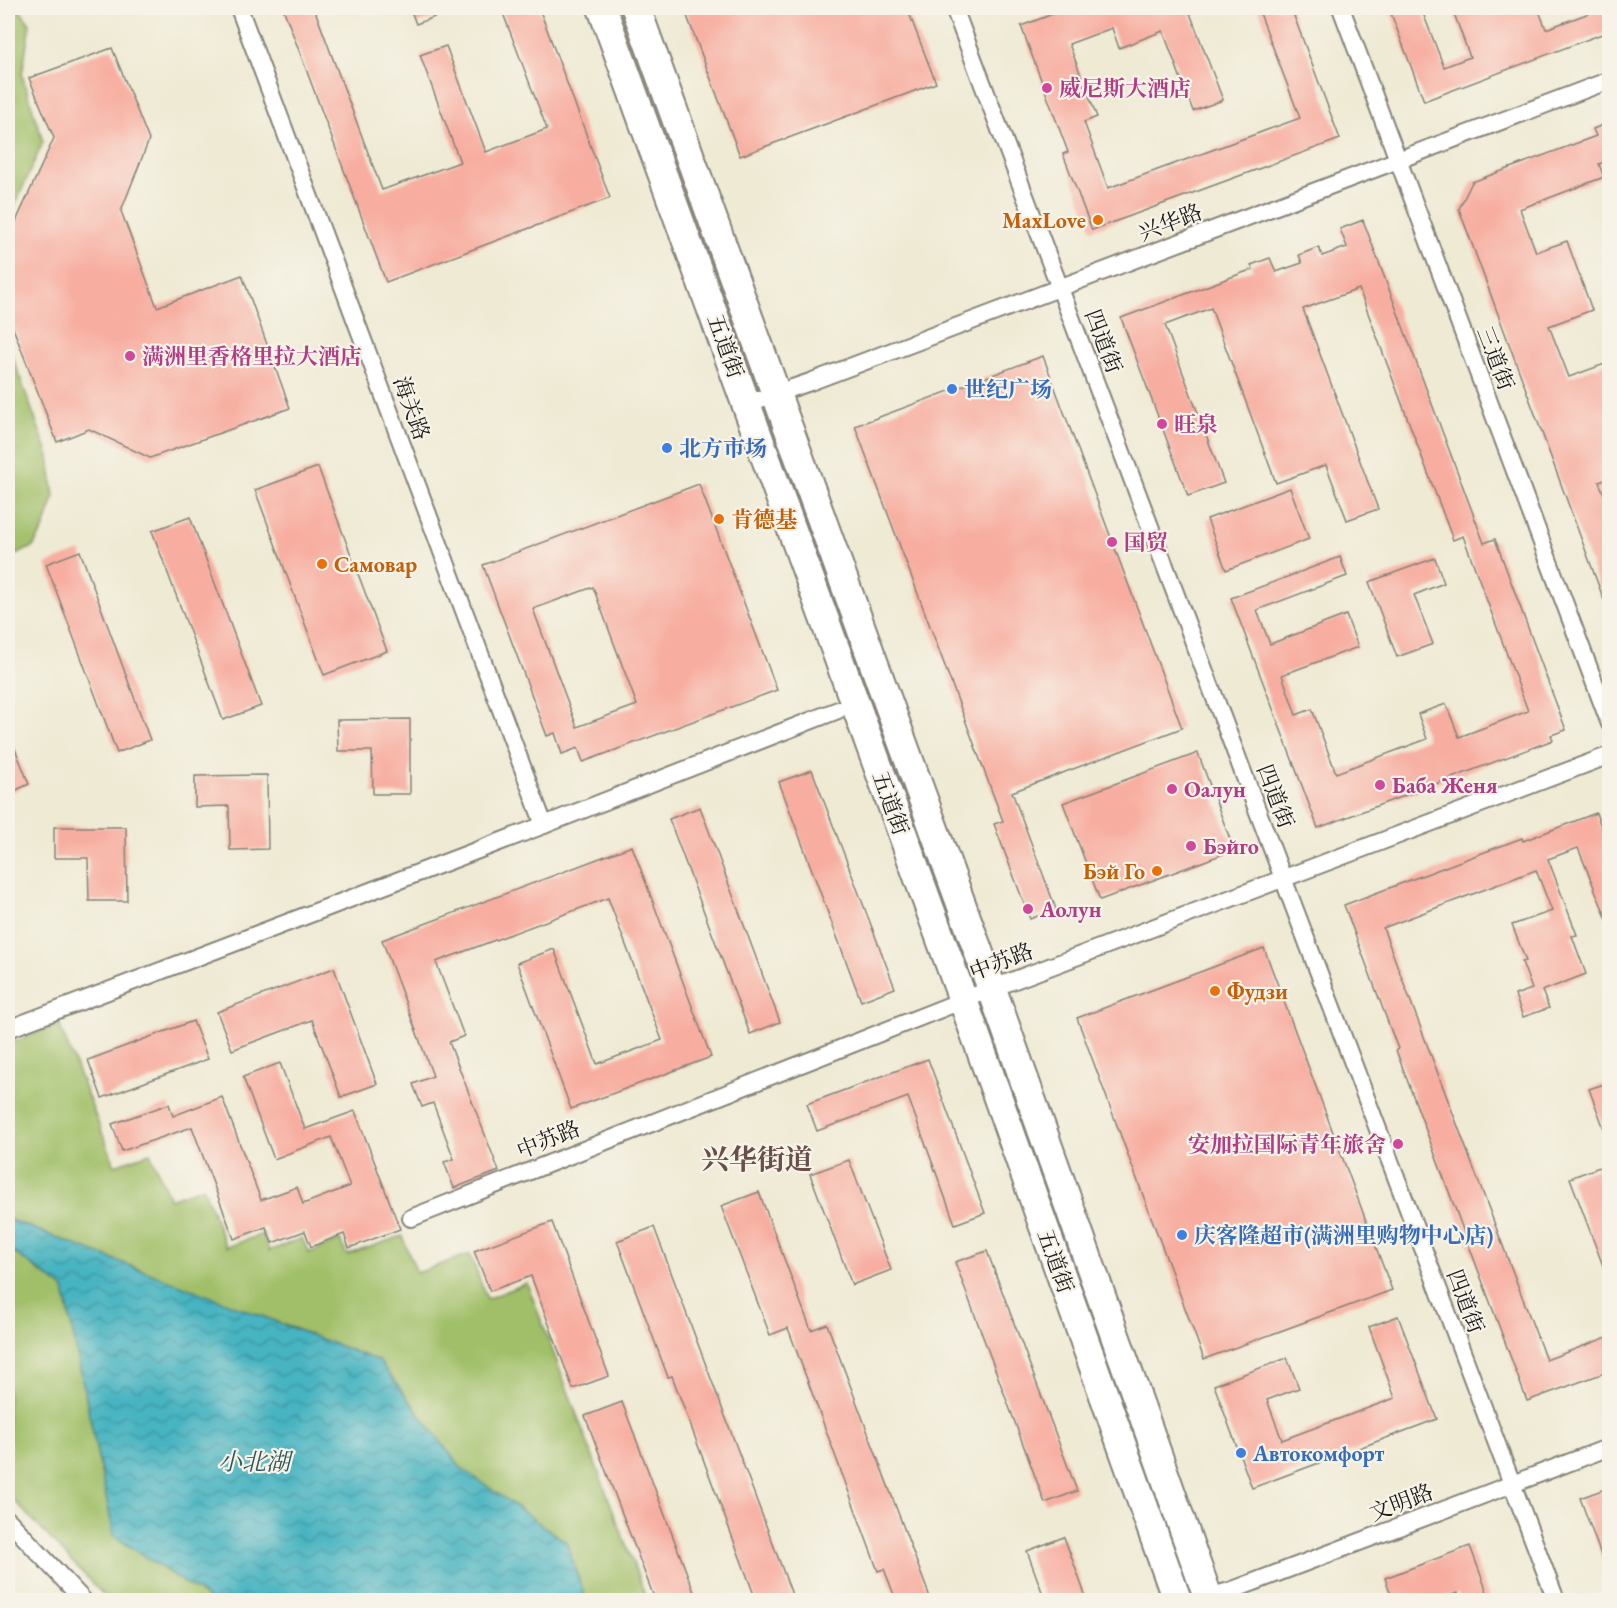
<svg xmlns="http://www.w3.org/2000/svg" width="1617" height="1608" font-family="'EB Garamond','Noto Serif SC',serif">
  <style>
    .green { fill: #a0bf67; stroke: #5e6e42; stroke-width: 1.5 }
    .water { fill: url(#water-waves); stroke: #31686e; stroke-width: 1.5 }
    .building { fill: #f7aea0; fill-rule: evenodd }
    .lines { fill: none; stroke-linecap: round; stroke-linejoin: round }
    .street-casing { stroke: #868378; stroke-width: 20 }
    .highway-casing { stroke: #868378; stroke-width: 32 }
    .street { stroke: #fff; stroke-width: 16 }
    .highway { stroke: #fff; stroke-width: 28 }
    .hotel-dot { fill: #d1479c; stroke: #f7f3e8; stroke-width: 2 }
    .food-dot { fill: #e8710a; stroke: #f7f3e8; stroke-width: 2 }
    .shop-dot { fill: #3f7fe0; stroke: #f7f3e8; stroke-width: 2 }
    .labels { text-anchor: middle; stroke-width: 4.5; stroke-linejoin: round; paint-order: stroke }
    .hotel-label { font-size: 22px; font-weight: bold; fill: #b23c85; stroke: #f7f3e8; text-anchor: start }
    .food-label { font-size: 22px; font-weight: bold; fill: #c56008; stroke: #f7f3e8; text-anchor: start }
    .street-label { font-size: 22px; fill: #1c1c1c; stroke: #f7f3e8 }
    .shop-label { font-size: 22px; font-weight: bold; fill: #366cbe; stroke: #f7f3e8; text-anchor: start }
    .water-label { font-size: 24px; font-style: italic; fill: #2d595e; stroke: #f7f3e8 }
    .district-label { font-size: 28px; font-weight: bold; fill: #694f4a; stroke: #f7f3e8 }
  </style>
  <defs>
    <pattern id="water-waves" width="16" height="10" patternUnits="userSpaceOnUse" patternTransform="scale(1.5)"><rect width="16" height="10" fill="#46b4c1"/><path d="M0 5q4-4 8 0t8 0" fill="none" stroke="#3a929c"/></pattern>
  </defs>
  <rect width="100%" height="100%" fill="#f7f3e8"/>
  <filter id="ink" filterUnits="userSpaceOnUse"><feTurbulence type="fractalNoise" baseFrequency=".0167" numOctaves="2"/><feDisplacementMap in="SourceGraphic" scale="12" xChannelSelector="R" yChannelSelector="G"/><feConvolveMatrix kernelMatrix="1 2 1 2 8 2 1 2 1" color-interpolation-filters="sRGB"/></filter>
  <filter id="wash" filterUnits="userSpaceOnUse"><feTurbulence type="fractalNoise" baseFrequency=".008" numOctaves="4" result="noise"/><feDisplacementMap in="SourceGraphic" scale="24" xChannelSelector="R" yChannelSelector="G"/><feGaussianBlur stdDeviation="1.35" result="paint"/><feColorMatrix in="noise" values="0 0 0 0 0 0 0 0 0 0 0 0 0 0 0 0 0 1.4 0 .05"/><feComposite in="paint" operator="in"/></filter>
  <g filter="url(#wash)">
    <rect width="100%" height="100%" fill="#efead4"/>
    <g class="green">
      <polygon points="8,8 18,8 30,24 22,75 43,142 8,221"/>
      <polygon points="8,345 49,456 54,498 44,528 33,547 8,558"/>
      <polygon points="59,1024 115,1165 150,1153 170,1199 203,1187 226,1247 263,1234 269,1251 302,1238 309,1253 340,1240 347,1255 402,1236 417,1273 470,1254 487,1299 527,1283 647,1600 586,1600 566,1542 460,1467 379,1361 8,1219 8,1044"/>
      <polygon points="8,1248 64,1289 114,1536 211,1600 108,1600 8,1494"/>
    </g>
    <polygon class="water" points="8,1219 379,1361 460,1467 566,1542 586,1600 211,1600 114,1536 64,1289 8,1248"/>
    <g id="blocks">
      <g class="building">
        <polygon points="283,8 314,8 382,190 460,162 420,55 446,46 486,152 547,129 501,8 539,8 610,198 386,282"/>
        <polygon points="410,8 456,8 456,9 416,24"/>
        <polygon points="684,8 907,8 936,83 740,156"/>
        <polygon points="1056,8 1188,8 1223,100 1193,111 1163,31 1119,48 1112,28 1069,44 1097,117 1084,122 1108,188 1300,118 1258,8 1291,8 1340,139 1092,230 1063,154 1068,152 1021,26 1058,12"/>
        <polygon points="1389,8 1421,8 1444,67 1470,57 1452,8 1538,8 1546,29 1603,8 1610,8 1610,31 1424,101"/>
        <polygon points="112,48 149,140 121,211 157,307 242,275 290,408 150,458 89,429 57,442 8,315 8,239 54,138 29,78"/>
        <polygon points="1610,122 1610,169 1605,162 1599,164 1604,177 1520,209 1536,252 1567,241 1592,310 1549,326 1569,377 1610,362 1610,478 1599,482 1610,509 1608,611 1459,209 1472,182 1596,136 1593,129"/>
        <polygon points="1363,220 1484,543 1495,539 1566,730 1551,735 1553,740 1318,828 1231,598 1340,557 1347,576 1257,610 1270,644 1346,615 1358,647 1282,675 1296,715 1312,709 1336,773 1427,739 1418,714 1446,704 1459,737 1528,711 1463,536 1453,540 1359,289 1303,309 1378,509 1347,520 1326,465 1276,483 1211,308 1165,325 1224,483 1188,496 1121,318 1253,269 1251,265 1270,258 1276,272 1302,263 1299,255 1319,247 1322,256 1347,247 1340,229"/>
        <polygon points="1043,356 1182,728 1012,792 1056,909 1030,919 994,824 1003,821 855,426"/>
        <polygon points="318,467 387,651 324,675 255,490"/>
        <path d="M 699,484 L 777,690 L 583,762 L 578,748 L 562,754 L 555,733 L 547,736 L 483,565 ZM 593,587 L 637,705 L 577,727 L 533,609 Z"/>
        <polygon points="1290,488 1309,539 1226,570 1207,519"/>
        <polygon points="190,517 261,706 223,720 152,531"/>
        <polygon points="80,551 150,740 117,753 46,564"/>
        <polygon points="1435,558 1444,583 1414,595 1433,644 1397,657 1369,582"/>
        <polygon points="410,719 410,794 373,794 372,751 338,751 337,720"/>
        <polygon points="8,731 29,784 8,794"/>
        <polygon points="1198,753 1234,850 1100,900 1063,803"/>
        <polygon points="812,770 895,988 861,1001 779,782"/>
        <polygon points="267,775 268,849 230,850 229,806 195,807 195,776"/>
        <polygon points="700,807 780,1022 750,1034 669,819"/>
        <polygon points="1596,813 1610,850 1610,927 1578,848 1548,859 1577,935 1572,936 1586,974 1542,991 1549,1008 1523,1017 1515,995 1532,989 1522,962 1526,961 1512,925 1552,911 1536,870 1383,928 1546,1360 1610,1336 1610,1371 1527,1401 1396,1050 1398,1049 1344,905 1522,838 1523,841"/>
        <polygon points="54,827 126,827 127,901 89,901 88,858 54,858"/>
        <polygon points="632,846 711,1057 571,1109 517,963 554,949 597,1064 662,1040 608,898 436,962 464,1036 449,1042 499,1171 454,1188 444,1162 454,1159 433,1103 422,1107 413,1084 433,1076 382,940"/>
        <polygon points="1264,948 1392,1290 1204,1359 1077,1018"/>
        <polygon points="334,968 377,1084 341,1097 312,1020 232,1050 217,1012"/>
        <polygon points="193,1021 208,1059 102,1098 88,1060"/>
        <polygon points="928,1059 985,1213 955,1224 908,1097 817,1131 807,1104"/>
        <polygon points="280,1063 305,1129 355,1111 400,1229 349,1248 344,1234 311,1247 305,1231 272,1243 266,1227 234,1239 192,1127 122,1151 112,1124 169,1104 173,1116 222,1097 261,1200 297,1187 303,1204 350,1186 331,1137 274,1159 243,1077"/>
        <polygon points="1610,1082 1610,1139 1608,1139 1589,1089"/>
        <polygon points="849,1160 891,1270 852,1285 810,1174"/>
        <polygon points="1610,1163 1610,1279 1608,1279 1570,1178"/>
        <polygon points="759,1192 811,1330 827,1324 931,1600 896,1600 884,1569 878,1571 788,1328 770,1335 721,1206"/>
        <polygon points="552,1222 609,1376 573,1389 531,1276 490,1291 474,1251"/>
        <polygon points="654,1227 713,1384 794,1600 756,1600 672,1376 668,1377 617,1241"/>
        <polygon points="987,1251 1077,1491 1045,1503 955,1262"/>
        <polygon points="1398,1316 1437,1419 1252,1488 1214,1385 1287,1358 1299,1388 1267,1400 1282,1440 1395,1398 1369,1327"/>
        <polygon points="622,1402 697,1600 655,1600 585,1416"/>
        <polygon points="1610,1487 1610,1573 1608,1574 1580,1498"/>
        <polygon points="1064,1537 1086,1597 1077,1600 1045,1600 1027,1551"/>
        <polygon points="1470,1546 1490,1600 1460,1600 1458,1593 1437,1600 1393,1600 1385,1578"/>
      </g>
    </g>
  </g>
  <g filter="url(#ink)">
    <use href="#blocks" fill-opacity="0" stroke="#868378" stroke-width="1.5"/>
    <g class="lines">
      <g class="street-casing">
        <g id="street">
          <polyline points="239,8 544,825"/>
          <polyline points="954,8 1556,1600"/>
          <polyline points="1341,8 1610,724"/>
          <polyline points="746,404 810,382 1610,80"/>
          <polyline points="8,1029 544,825 838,710"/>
          <polyline points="411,1218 1004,984 1610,755"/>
          <polyline points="8,1520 83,1600"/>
          <polyline points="1208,1597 1230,1591 1610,1447"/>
        </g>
      </g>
      <g class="highway-casing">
        <g id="highway">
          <polyline points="602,8 963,1000 1177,1600"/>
          <polyline points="636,8 992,989 1209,1600"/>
        </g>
      </g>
      <use href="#street" class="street"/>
      <use href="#highway" class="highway"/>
    </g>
  </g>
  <g class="hotel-dot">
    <circle cx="1047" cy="88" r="6"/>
    <circle cx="130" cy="356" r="6"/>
    <circle cx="1162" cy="424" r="6"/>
    <circle cx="1112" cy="542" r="6"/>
    <circle cx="1380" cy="785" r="6"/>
    <circle cx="1172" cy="789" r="6"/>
    <circle cx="1191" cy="846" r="6"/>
    <circle cx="1028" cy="909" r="6"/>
    <circle cx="1398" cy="1144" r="6"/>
  </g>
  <g class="food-dot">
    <circle cx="1098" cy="220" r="6"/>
    <circle cx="719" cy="519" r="6"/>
    <circle cx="322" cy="564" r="6"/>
    <circle cx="1157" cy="871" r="6"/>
    <circle cx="1215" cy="991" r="6"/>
  </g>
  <g class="shop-dot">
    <circle cx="952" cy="389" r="6"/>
    <circle cx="667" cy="448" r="6"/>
    <circle cx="1182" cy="1235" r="6"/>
    <circle cx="1241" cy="1453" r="6"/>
  </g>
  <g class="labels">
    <g class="hotel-label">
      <text x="1059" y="96">威尼斯大酒店</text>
      <text x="142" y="364">满洲里香格里拉大酒店</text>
      <text x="1174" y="432">旺泉</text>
      <text x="1124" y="550">国贸</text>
      <text x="1392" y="793">Баба Женя</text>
      <text x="1184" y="797">Оалун</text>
      <text x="1203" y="854">Бэйго</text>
      <text x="1040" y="917">Аолун</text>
      <text x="1386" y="1152" text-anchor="end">安加拉国际青年旅舍</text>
    </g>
    <g class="food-label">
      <text x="1086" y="228" text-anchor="end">MaxLove</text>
      <text x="731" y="527">肯德基</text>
      <text x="334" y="572">Самовар</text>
      <text x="1145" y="879" text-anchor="end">Бэй Го</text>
      <text x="1227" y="999">Фудзи</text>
    </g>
    <g class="street-label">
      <text transform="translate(1170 222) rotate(-21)" y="8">兴华路</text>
      <text transform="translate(1104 341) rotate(69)" y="8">四道街</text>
      <text transform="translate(726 346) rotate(70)" y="8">五道街</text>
      <text transform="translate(1496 358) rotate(69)" y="8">三道街</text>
      <text transform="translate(412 408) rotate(70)" y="8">海关路</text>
      <text transform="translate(1276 796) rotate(69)" y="8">四道街</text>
      <text transform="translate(891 803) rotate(70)" y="8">五道街</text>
      <text transform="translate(1001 961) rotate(-21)" y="8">中苏路</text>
      <text transform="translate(548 1139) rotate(-22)" y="8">中苏路</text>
      <text transform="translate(1056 1261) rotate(70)" y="8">五道街</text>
      <text transform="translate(1466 1301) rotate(69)" y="8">四道街</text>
      <text transform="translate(1401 1502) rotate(-21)" y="8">文明路</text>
    </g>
    <g class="shop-label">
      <text x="964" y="397">世纪广场</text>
      <text x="679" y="456">北方市场</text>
      <text x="1194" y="1243">庆客隆超市(满洲里购物中心店)</text>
      <text x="1253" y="1461">Автокомфорт</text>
    </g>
    <g class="water-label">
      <text x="254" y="1470">小北湖</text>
    </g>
    <g class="district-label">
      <text x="757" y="1169">兴华街道</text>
    </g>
  </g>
  <rect width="1617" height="1608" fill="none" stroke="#f7f3e8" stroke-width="30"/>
</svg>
